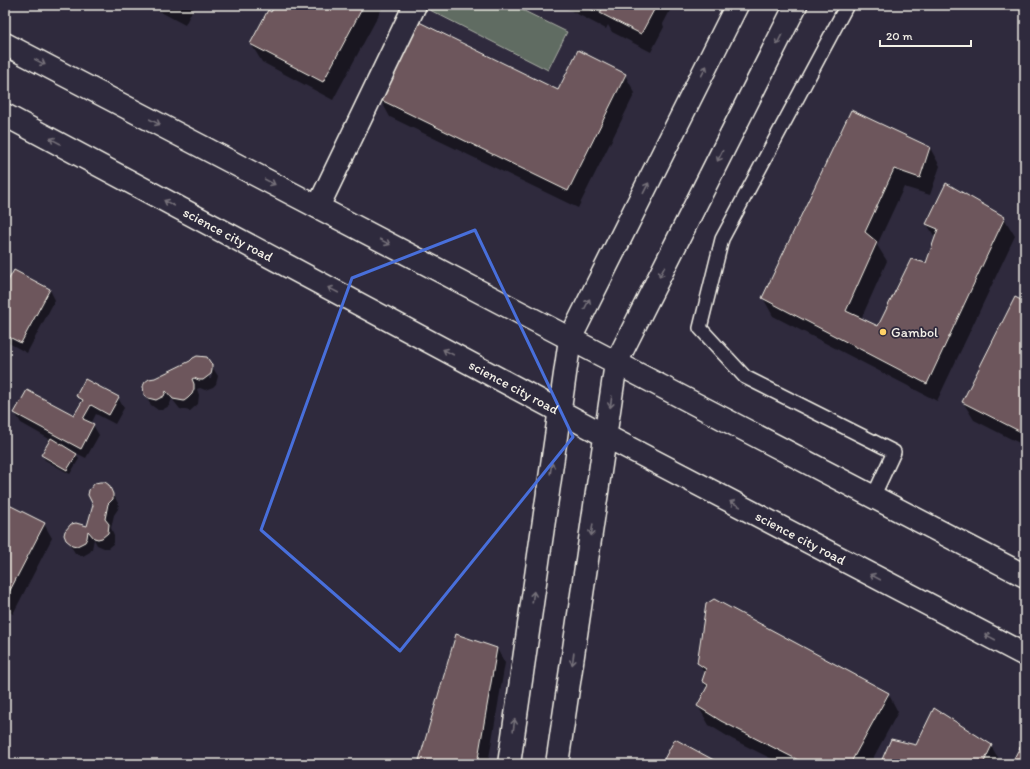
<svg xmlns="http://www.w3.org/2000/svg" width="1030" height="769" font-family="Itim,sans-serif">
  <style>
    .green { fill: #606c62; stroke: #aaaea5 }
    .shadow { fill: #0007 }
    .building { fill: #6d575b; stroke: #f4f1e8 }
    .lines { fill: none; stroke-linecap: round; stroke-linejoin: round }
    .lane-casing { stroke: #f4f1e8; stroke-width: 16 }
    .street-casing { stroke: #f4f1e8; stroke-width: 25 }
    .secondary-casing { stroke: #f4f1e8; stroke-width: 25 }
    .lane { stroke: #2f2a3d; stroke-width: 13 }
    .street { stroke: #2f2a3d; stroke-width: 22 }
    .secondary { stroke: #2f2a3d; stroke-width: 22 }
    .oneway { stroke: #747079 }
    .marked { fill: none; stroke: #486fdb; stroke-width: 3; stroke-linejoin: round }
    .poi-dot { fill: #ffd166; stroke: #2f2a3d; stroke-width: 1.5 }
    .labels { text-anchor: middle; stroke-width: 3.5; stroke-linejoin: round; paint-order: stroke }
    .street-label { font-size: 14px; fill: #f4f1e8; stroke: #2f2a3d }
    .poi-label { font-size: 14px; fill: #f4f1e8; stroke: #2f2a3d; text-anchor: start }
  </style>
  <rect width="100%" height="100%" fill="#2f2a3d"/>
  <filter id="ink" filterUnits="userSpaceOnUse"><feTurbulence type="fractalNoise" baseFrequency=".025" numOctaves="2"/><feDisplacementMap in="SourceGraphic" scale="8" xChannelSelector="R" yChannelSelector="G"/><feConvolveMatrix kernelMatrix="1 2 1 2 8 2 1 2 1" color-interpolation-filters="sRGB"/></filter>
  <g filter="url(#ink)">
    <polygon class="green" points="420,5 512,5 567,32 548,70"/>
    <g class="shadow">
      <polygon points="152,5 195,5 185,25 155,9"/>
      <polygon points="277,5 384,5 333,100 262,62 251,44"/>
      <polygon points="560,5 673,5 663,24 664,27 651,52 612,32 608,25 606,29"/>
      <polygon points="625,75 635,93 578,208 390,117 380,99 559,92"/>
      <polygon points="851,111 930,148 940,166 930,195 904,187 877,245 887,261 861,319 879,327 927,264 936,239 927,224 1004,218 1015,236 937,401 773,316 763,298"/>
      <polygon points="5,266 9,273 5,282"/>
      <polygon points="5,288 50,290 55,300 27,353 5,341"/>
      <polygon points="1025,303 1025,446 974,420 963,402"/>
      <polygon points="206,358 212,367 211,367 209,379 211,379 213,368 218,376 216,384 213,387 205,390 200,388 197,389 199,395 198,404 190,411 180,409 172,399 169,406 162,410 158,410 151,405 145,395 155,379"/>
      <polygon points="78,396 118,398 124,408 115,424 96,414 91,424 93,425 99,435 86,458 76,453 79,459 70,474 45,460 42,455 51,440 21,423 15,413 75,416 82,403"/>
      <polygon points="109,486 119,505 118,509 114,515 111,528 114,535 114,543 108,548 104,548 97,545 94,539 92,549 90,552 83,556 75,553 69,543 88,527"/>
      <polygon points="5,504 44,524 52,538 13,614 5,610"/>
      <polygon points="497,649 505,663 488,764 419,764"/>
      <polygon points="698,663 888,693 898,712 870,764 782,764 732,739 709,725 698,706 707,689 703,681 705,674"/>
      <polygon points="917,746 991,746 1002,764 881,764"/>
    </g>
    <g class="building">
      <polygon points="275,5 364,5 323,82 250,44 268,10 271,12"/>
      <polygon points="583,5 598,5 595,11"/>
      <polygon points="604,5 653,5 652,6 655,8 641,34 600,13"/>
      <polygon points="417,21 558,90 578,50 626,74 568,191 379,99"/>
      <polygon points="851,110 930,147 920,178 894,169 865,232 877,242 846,311 878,326 911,259 926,263 938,229 926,224 946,183 1005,217 927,384 762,298"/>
      <polygon points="14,270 50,289 21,343 5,335 5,286"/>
      <polygon points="1015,297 1025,302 1025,434 962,402"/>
      <polygon points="197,356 207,357 212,365 212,370 211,374 203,380 199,380 194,378 192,379 194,384 194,389 192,394 188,398 184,401 173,399 166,391 164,396 156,400 148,398 144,395 143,386 145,382 149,379 155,378 190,361 193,358"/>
      <polygon points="85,379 119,397 109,415 91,405 83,419 94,424 81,449 14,413 27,390 74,415 83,400 76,396"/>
      <polygon points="51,438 77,454 67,470 41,455"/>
      <polygon points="100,482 105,482 109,485 113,494 113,499 108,504 105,519 109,524 108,533 102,538 98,539 94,538 88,531 87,538 85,542 77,546 72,545 66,540 64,535 65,531 71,524 76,523 87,526 93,505 88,495 89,490 95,483"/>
      <polygon points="5,503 45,523 5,600"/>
      <polygon points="714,599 889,693 850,764 806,764 721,721 697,706 708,685 702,681 706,669 697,663 706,604"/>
      <polygon points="456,634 497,648 477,764 418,764"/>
      <polygon points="934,708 992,745 983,764 880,764 891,739 916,745"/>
      <polygon points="675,739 721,764 669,764 663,761"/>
      <polygon points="1020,747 1025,750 1025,764 1011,764"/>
    </g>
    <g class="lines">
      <g class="lane-casing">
        <polyline id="lane" points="847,5 722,239 700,328 745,377 894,452 873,497"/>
      </g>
      <g class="street-casing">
        <polyline id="street" points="318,207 415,5"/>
      </g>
      <g class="secondary-casing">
        <g id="secondary">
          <polyline points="5,44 1025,576"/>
          <path id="s1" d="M 5,115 L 606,436 L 1025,655"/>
          <polyline points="509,764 570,339 737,5"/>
          <polyline points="557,764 616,363 796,5"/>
        </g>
      </g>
      <use href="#lane" class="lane"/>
      <use href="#street" class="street"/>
      <use href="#secondary" class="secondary"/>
    </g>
    <defs><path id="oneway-shaft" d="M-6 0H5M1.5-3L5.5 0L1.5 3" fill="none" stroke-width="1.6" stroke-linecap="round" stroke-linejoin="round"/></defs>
    <g class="oneway">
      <use href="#oneway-shaft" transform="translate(779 40) rotate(117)"/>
      <use href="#oneway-shaft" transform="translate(40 62) rotate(28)"/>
      <use href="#oneway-shaft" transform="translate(704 71) rotate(-63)"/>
      <use href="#oneway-shaft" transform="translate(155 122) rotate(28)"/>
      <use href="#oneway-shaft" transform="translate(55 141) rotate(-152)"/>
      <use href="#oneway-shaft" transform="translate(720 156) rotate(117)"/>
      <use href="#oneway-shaft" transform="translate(270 182) rotate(28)"/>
      <use href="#oneway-shaft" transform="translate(646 188) rotate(-63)"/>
      <use href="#oneway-shaft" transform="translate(169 203) rotate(-152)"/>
      <use href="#oneway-shaft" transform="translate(385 242) rotate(28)"/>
      <use href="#oneway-shaft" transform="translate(662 272) rotate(117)"/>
      <use href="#oneway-shaft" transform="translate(333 290) rotate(-152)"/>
      <use href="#oneway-shaft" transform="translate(587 304) rotate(-63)"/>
      <use href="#oneway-shaft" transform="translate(448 352) rotate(-152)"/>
      <use href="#oneway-shaft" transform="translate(611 402) rotate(98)"/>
      <use href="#oneway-shaft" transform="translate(551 468) rotate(-82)"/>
      <use href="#oneway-shaft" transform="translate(735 504) rotate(-152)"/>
      <use href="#oneway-shaft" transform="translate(592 530) rotate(98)"/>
      <use href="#oneway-shaft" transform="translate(875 577) rotate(-152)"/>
      <use href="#oneway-shaft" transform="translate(533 597) rotate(-82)"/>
      <use href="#oneway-shaft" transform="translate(990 637) rotate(-152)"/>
      <use href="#oneway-shaft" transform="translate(573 659) rotate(98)"/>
      <use href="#oneway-shaft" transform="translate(514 725) rotate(-82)"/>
    </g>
  </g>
  <path class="marked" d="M 475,230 L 573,437 L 400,651 L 261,530 L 352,278 Z"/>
  <circle class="poi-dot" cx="883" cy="332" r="4"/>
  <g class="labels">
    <g class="street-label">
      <text dy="5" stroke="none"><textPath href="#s1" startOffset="253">science city road</textPath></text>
      <text dy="5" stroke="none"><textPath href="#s1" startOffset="577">science city road</textPath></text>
      <text dy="5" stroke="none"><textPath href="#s1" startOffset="901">science city road</textPath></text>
    </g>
    <g class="poi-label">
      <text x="891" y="337">Gambol</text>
    </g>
  </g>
  <rect width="1030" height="769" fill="none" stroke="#2f2a3d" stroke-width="20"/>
  <rect x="10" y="10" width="1010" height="749" fill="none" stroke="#f4f1e8" stroke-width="1.5" filter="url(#ink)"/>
  <path d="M880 40v6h91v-6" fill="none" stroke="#f4f1e8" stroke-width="2"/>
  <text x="886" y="40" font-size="12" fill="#f4f1e8" stroke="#2f2a3d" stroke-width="3" paint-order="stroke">20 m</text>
</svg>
